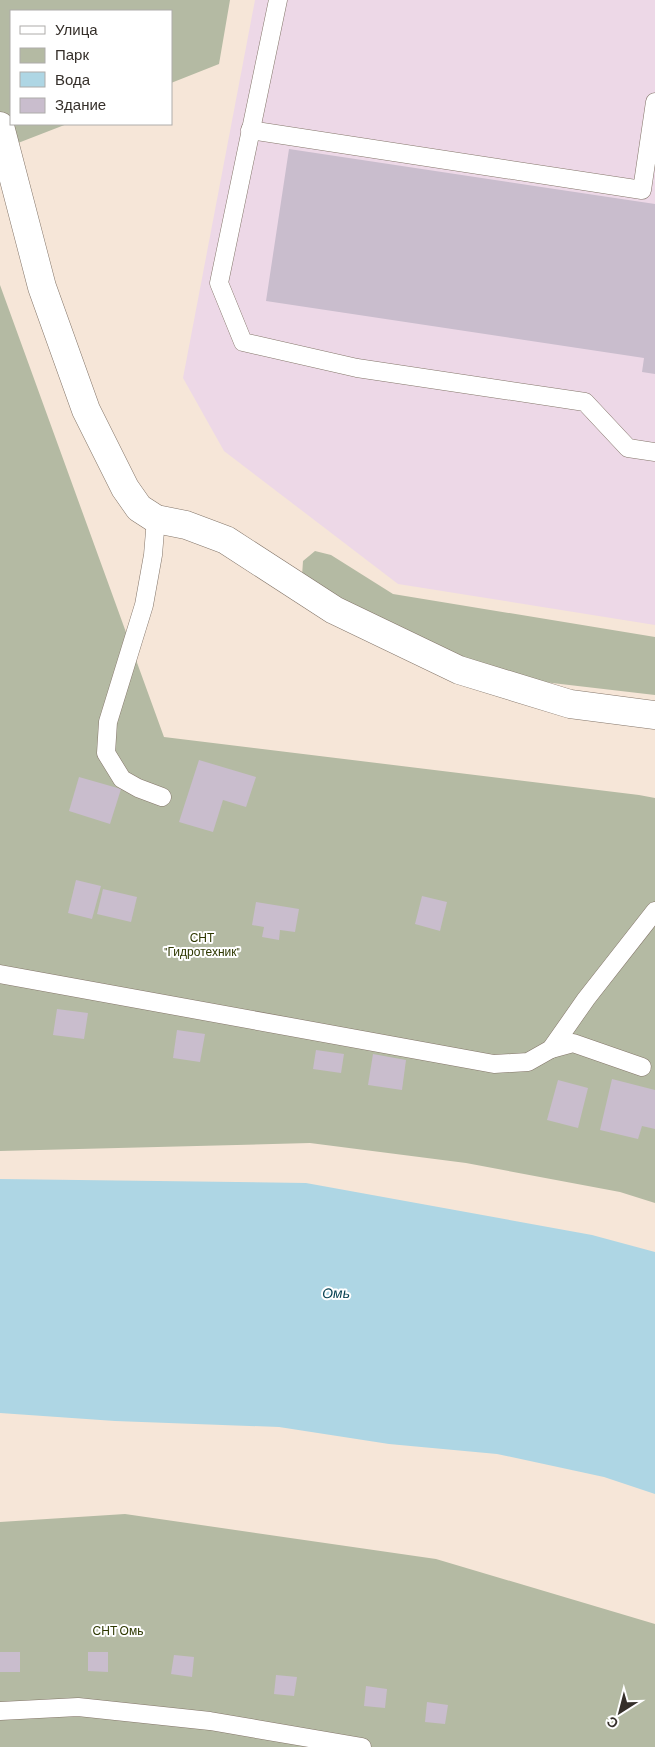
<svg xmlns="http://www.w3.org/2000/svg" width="655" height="1747" font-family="Barlow,sans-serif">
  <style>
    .industrial { fill: #edd8e7 }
    .green { fill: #b4baa3 }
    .water { fill: #aed6e4 }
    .building { fill: #c9bdcd }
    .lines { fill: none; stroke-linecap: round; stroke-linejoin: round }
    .service-casing { stroke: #84766a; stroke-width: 19 }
    .minor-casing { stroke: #84766a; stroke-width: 29 }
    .service { stroke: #fff; stroke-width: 18 }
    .minor { stroke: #fff; stroke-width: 28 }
    .labels { text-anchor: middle; stroke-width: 4; stroke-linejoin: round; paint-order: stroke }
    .park-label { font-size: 12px; fill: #2e3800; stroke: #fff }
    .water-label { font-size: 14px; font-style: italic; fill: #094353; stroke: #fff }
  </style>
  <rect width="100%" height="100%" fill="#f6e6d8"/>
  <polygon class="industrial" points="255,0 655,0 655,625 398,584 224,451 183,378"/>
  <g class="green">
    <polygon points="0,0 230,0 219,64 171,83 171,11 11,11 11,124 67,124 0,150"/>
    <polygon points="0,285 164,737 639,795 655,798 655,1203 620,1192 466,1163 310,1143 0,1151"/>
    <polygon points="315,551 331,555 393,594 655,637 655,695 535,681 421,643 302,576 303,561"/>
    <polygon points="125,1514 436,1559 655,1624 655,1747 0,1747 0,1522"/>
  </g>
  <polygon class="water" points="0,1179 306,1183 592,1235 655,1252 655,1494 604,1477 497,1454 389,1444 279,1427 115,1421 0,1413"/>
  <g class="building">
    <polygon points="289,149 655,204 655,374 642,372 644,358 266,301"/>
    <polygon points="199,760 256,777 246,807 223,800 213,832 179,822"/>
    <polygon points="79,777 121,789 110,824 69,811"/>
    <polygon points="76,880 101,886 92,919 68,913"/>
    <polygon points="103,889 137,897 131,922 97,914"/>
    <polygon points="422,896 447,902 440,931 415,924"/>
    <polygon points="256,902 299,909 295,932 280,930 279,940 262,937 264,927 252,925"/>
    <polygon points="57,1009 88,1013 84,1039 53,1035"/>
    <polygon points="177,1030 205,1034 200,1062 173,1058"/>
    <polygon points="316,1050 344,1054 341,1073 313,1069"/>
    <polygon points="373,1054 406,1060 402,1090 368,1085"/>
    <polygon points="612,1079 655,1090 655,1129 642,1126 638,1139 600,1130"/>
    <polygon points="558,1080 588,1088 578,1128 547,1120"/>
    <rect x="0" y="1652" width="20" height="20"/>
    <polygon points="88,1652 108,1652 108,1672 88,1671"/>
    <polygon points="174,1655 194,1657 192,1677 171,1674"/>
    <polygon points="276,1675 297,1677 294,1696 274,1694"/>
    <polygon points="366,1686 387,1689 385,1708 364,1706"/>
    <polygon points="427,1702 448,1705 445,1724 425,1722"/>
  </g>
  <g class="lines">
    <g class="service-casing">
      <g id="service">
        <polyline points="278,0 219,283 243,342 357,368 585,402 628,448 655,452"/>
        <polyline points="250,130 642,190 655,102"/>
        <polyline points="156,519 153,555 144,605 108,722 106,753 122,779 138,788 162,797"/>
        <polyline points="0,974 494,1064 528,1062 551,1049 586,999 655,911"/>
        <polyline points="551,1049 573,1043 642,1067"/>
        <polyline points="0,1711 78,1707 210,1721 362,1747"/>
      </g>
    </g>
    <g class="minor-casing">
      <polyline id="minor" points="0,126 42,287 86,410 125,488 139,508 156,519 186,525 226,540 334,610 459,670 570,704 655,715"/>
    </g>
    <use href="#service" class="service"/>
    <use href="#minor" class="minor"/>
  </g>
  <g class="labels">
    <g class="park-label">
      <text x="202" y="942">СНТ<tspan x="202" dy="14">"Гидротехник"</tspan></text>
      <text x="118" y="1635">СНТ Омь</text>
    </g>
    <g class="water-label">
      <text transform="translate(336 1293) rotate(-1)" y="5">Омь</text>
    </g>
  </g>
  <rect x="10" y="10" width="162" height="115" fill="#ffffff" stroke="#aeacaa"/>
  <rect x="20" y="26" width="25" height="8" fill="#ffffff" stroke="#aeacaa"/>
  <text x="55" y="35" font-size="15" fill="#352f2a">Улица</text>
  <rect x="20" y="48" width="25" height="15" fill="#b4baa3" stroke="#aeacaa"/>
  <text x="55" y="60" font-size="15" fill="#352f2a">Парк</text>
  <rect x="20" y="72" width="25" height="15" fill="#aed6e4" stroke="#aeacaa"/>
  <text x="55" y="85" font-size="15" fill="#352f2a">Вода</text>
  <rect x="20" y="98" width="25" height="15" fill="#c9bdcd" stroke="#aeacaa"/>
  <text x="55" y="110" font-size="15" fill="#352f2a">Здание</text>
  <g transform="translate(620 1712) rotate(216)" stroke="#ffffff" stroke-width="4" paint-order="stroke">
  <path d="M0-4L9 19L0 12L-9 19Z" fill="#352f2a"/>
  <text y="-8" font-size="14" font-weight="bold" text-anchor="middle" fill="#352f2a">С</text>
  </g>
</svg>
